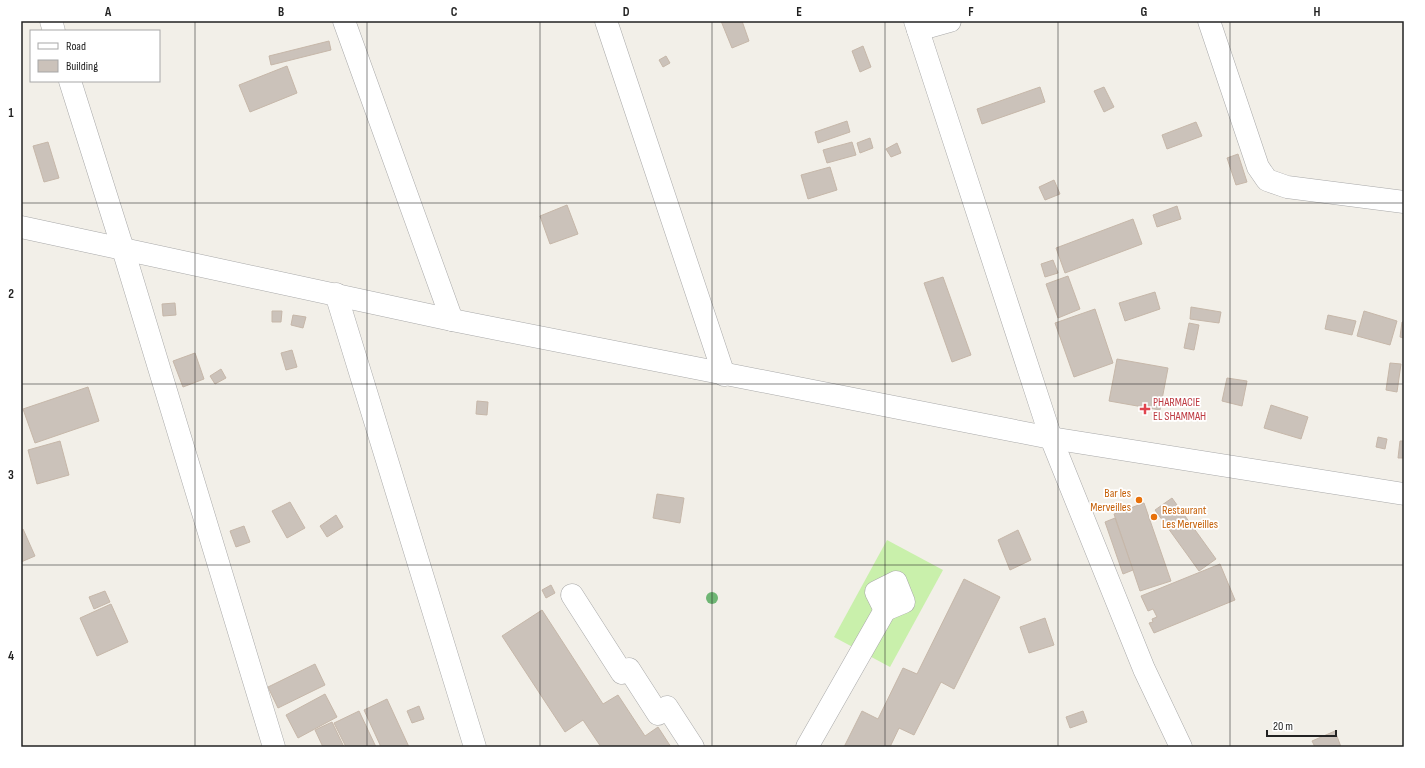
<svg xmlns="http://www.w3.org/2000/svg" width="1425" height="768" font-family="'Sofia Sans Condensed',sans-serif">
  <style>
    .grass { fill: #c9f0ab }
    .building { fill: #cbc2ba; stroke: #c6b7a9 }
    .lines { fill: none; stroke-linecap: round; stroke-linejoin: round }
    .minor-casing { stroke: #a9a9a9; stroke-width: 23 }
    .minor { stroke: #fff; stroke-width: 22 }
    .tree { fill: #6fb674 }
    .grid { fill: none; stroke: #222; stroke-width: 1; stroke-opacity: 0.55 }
    .health-dot { fill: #e0444e; stroke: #fff; stroke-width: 1.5 }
    .food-dot { fill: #e8710a; stroke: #fff; stroke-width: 1.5 }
    .labels { text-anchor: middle; stroke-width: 3.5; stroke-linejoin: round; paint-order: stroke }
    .health-label { font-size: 12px; fill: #be3a42; stroke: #fff; text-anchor: start }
    .food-label { font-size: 12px; fill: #c56008; stroke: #fff; text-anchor: end }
    .neatline { fill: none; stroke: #222; stroke-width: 1.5 }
    .grid-label { font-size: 13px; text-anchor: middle; font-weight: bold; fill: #222 }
  </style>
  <rect width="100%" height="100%" fill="#f2efe8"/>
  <polygon class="grass" points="887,540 943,570 890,667 834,637"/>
  <g class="building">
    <polygon points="721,21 742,21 749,41 732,48"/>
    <polygon points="329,41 331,50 271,65 269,56"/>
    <polygon points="863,46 871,67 860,72 852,51"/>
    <polygon points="666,56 670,63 663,67 659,60"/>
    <polygon points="287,66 297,93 250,112 239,85"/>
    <polygon points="1040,87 1045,102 982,124 977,109"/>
    <polygon points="1104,87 1114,107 1104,112 1094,91"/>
    <polygon points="847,121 850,132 818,143 815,132"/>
    <polygon points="1196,122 1202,136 1167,149 1162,135"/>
    <polygon points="870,138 873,148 860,153 857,143"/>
    <polygon points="48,142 59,178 44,182 33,146"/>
    <polygon points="852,142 856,155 827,163 823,150"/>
    <polygon points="897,143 901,153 891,157 886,149"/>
    <polygon points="1238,154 1247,182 1236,185 1227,158"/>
    <polygon points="830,167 837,190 808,199 801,175"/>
    <polygon points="1054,180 1060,194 1045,200 1039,187"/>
    <polygon points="567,205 578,234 550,244 540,216"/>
    <polygon points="1177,206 1181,219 1157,227 1153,215"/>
    <polygon points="1133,219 1142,244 1065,273 1056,248"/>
    <polygon points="1053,260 1058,273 1045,277 1041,264"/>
    <polygon points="1068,276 1080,309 1058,318 1046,284"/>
    <polygon points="943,277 971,355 952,362 924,283"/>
    <polygon points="1155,292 1160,309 1125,321 1119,303"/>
    <polygon points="175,303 176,315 163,316 162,304"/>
    <polygon points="1191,307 1221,312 1219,323 1190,319"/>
    <polygon points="1095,309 1113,363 1074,377 1055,323"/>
    <polygon points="272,311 282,311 281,322 272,322"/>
    <polygon points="1364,311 1397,321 1390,345 1357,336"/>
    <polygon points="293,315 306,317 303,328 291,325"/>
    <polygon points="1328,315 1356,321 1352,335 1325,329"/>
    <polygon points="1402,322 1404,322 1404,338 1400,337"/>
    <polygon points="1189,323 1199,325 1194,350 1184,348"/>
    <polygon points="292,350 297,367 286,370 281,353"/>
    <polygon points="195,353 204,379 183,387 173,361"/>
    <polygon points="1117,359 1168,368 1160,410 1109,401"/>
    <polygon points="1390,363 1401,364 1397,392 1386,390"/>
    <polygon points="221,369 226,378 215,384 210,376"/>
    <polygon points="1227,378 1247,381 1242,406 1222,401"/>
    <polygon points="88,387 99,421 35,443 23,409"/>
    <polygon points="477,401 488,402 487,415 476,414"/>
    <polygon points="1271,405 1308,417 1301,439 1264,428"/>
    <polygon points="1378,437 1387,439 1385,449 1376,447"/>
    <polygon points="60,441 69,475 37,484 28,450"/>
    <polygon points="1400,441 1404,441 1404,458 1398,458"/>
    <polygon points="657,494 684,498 680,523 653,518"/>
    <polygon points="1172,498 1216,559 1199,571 1155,510"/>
    <polygon points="290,502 305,528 287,538 272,511"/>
    <polygon points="1144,503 1171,581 1140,591 1114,514"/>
    <polygon points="336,515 343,527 327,537 320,526"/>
    <polygon points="1115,518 1133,570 1123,574 1105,522"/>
    <polygon points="244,526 250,542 236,547 230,531"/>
    <polygon points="23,529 35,556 21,562 21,530"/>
    <polygon points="1018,530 1031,560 1010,570 998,540"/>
    <polygon points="1220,564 1235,600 1154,633 1149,623 1153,622 1152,619 1157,617 1153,609 1148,611 1141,596"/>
    <polygon points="964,579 1000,597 954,689 941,682 914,735 899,728 890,747 844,747 862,711 878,719 903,668 917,674"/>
    <polygon points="551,585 555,593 546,598 542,590"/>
    <polygon points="105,591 110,602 94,609 89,597"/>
    <polygon points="111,604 128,642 97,656 80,618"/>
    <polygon points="542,610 603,704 618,695 645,736 658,727 671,747 601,747 583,720 565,732 502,636"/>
    <polygon points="1045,618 1054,645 1029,653 1020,627"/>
    <polygon points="315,664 325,685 278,708 268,687"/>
    <polygon points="325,694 337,717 298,738 286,715"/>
    <polygon points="387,699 409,747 381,747 364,710"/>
    <polygon points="419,706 424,719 412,723 407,711"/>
    <polygon points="359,711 376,747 346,747 334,723"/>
    <polygon points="1083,711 1087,722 1070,728 1066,717"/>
    <polygon points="332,722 344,747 323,747 315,730"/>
    <polygon points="1335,731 1341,747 1315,747 1312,741"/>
  </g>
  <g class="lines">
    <g class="minor-casing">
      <g id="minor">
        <polyline points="51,21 54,31"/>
        <polyline points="344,21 452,320"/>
        <polyline points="606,21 724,375"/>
        <polyline points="915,21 1051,438 1144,669 1181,747"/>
        <polyline points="1209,21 1258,167 1267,180 1287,187 1404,202"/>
        <polyline points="918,30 950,21"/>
        <polyline points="70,81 123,249 274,747"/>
        <polyline points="21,227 452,320 1051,438 1404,494"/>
        <polyline points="336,294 475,747"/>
        <polygon points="896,582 904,602 885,610 876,592"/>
        <polyline points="572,595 622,673 629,669 658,714 667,707 693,747"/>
        <polyline points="807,747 885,610"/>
      </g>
    </g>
    <use href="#minor" class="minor"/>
  </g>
  <circle class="tree" cx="712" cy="598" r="6"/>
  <path class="grid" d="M 195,21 L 195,747M 367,21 L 367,747M 540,21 L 540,747M 712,21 L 712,747M 885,21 L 885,747M 1058,21 L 1058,747M 1230,21 L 1230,747M 21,203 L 1404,203M 21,384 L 1404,384M 21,565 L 1404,565"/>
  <path class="health-dot" d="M1143 403h4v4h4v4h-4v4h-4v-4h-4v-4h4z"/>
  <g class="food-dot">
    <circle cx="1139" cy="500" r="4"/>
    <circle cx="1154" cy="517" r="4"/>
  </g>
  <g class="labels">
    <g class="health-label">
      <text x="1153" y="406">PHARMACIE<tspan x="1153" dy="14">EL SHAMMAH</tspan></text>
    </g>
    <g class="food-label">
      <text x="1131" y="497">Bar les<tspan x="1131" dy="14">Merveilles</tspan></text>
      <text x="1162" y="514" text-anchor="start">Restaurant<tspan x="1162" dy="14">Les Merveilles</tspan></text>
    </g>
  </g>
  <rect width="1425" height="768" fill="none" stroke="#ffffff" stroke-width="44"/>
  <rect x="30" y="30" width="130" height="52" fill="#ffffff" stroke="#a7a7a7"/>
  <rect x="38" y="43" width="20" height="6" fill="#ffffff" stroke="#a7a7a7"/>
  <text x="66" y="50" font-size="12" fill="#222222">Road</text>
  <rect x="38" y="60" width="20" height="12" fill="#cbc2ba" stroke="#a7a7a7"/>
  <text x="66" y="70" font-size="12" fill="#222222">Building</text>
  <path d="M1267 730v6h69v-6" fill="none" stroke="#222222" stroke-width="2"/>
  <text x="1273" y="730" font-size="12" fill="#222222" stroke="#ffffff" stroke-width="3" paint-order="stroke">20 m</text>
  <rect x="22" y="22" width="1381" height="724" class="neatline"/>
  <g class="grid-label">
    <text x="108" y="16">A</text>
    <text x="281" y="16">B</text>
    <text x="454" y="16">C</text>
    <text x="626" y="16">D</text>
    <text x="799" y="16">E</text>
    <text x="971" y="16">F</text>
    <text x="1144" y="16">G</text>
    <text x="1317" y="16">H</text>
    <text x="11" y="117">1</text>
    <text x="11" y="298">2</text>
    <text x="11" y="479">3</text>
    <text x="11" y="660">4</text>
  </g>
</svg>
